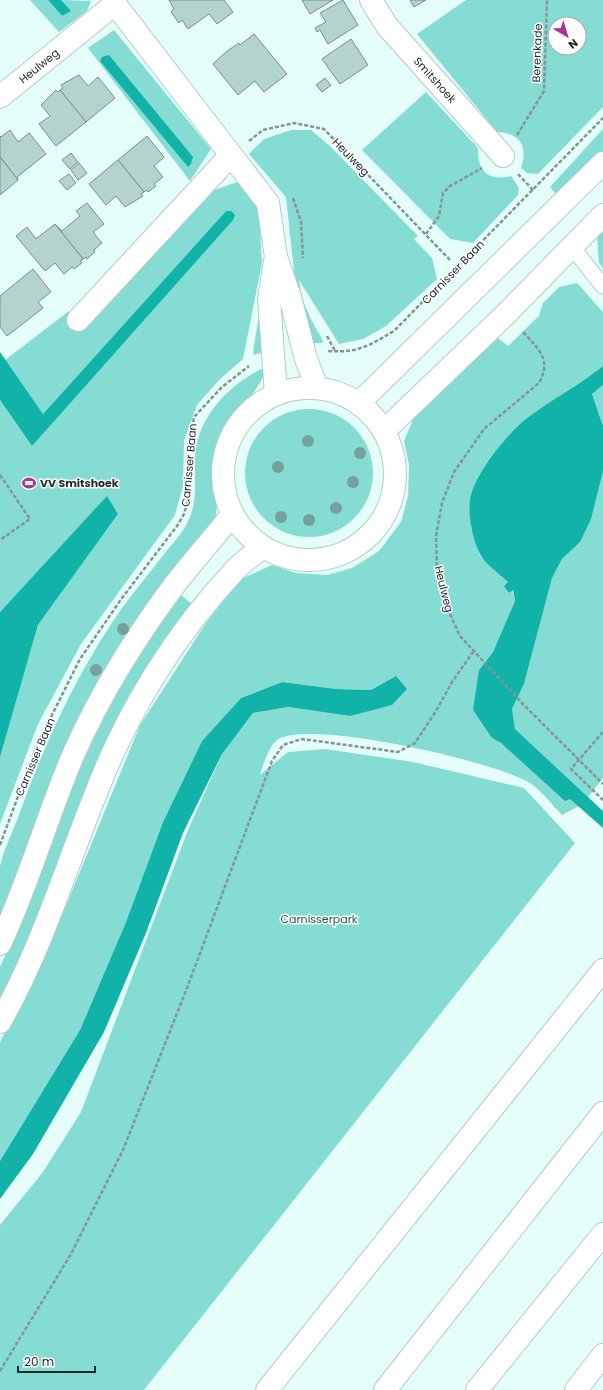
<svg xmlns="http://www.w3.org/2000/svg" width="603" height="1390" font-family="Poppins,sans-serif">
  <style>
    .green { fill: #85dcd3; fill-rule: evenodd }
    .water { fill: #11b3a9 }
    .building { fill: #b4d2ce; stroke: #73908d }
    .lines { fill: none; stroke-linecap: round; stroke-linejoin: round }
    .service-casing { stroke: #afcdc9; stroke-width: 17 }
    .minor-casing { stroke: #afcdc9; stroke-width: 24 }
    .secondary-casing { stroke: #afcdc9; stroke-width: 24 }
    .motorway-casing { stroke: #afcdc9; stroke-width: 24 }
    .path { stroke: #839693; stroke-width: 2.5; stroke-dasharray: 4 2; stroke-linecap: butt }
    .service { stroke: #fff; stroke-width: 15 }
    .minor { stroke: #fff; stroke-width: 22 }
    .secondary { stroke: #fff; stroke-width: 22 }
    .motorway { stroke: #fff; stroke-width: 22 }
    .tree { fill: #76a09c }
    .labels { text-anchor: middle; stroke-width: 3; stroke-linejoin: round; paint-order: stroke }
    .street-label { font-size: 11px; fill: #1c2827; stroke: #fff }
    .poi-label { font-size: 11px; font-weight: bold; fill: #1c2827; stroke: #fff; text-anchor: start }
    .park-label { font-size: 11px; fill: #1b5450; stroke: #fff }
  </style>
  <rect width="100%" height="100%" fill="#e5fefa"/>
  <g class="green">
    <polygon points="30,0 48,0 62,16 70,11 61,0 91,1 87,11 59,32"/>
    <path d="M 466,0 L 603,0 L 603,107 L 538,174 L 527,173 L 521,168 C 529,146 519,133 497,132 L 417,34 ZM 555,24 L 579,24 L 579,48 L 555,48 Z"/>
    <polygon points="114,30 211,149 190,181 88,48"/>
    <path d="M 426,92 L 478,148 C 477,171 489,182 511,176 L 519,188 L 518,195 L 473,243 L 450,239 L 362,150 Z"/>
    <polygon points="603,129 603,152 560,199 550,187"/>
    <path d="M 291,130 L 311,130 L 330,146 L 418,236 L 414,239 L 432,258 L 437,279 L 386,326 L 363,339 L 339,344 L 299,280 C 301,303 312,321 323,341 L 322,343 L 312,343 L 291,270 L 294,271 L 286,197 L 249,154 L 264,139 Z"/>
    <polygon points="237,182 254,201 259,214 262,263 243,359 219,380 197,405 184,441 183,486 175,515 81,644 38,724 0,824 0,756 38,625 118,514 107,497 0,612 0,400 32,446 231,211 226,211 43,414 5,360 69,311 87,328 212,191"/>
    <polygon points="603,227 603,268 599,263 597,236"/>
    <path d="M 577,283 L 603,312 L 603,366 L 584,382 L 557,399 L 477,482 L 471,496 L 471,527 L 480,556 L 508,582 L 509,593 L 512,590 L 515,601 L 493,652 L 479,670 L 492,738 L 501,743 L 579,806 L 562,815 C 552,805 542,791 530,783 C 497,762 308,718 277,740 C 269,746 263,765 260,775 L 288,752 L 325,749 L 413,762 L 524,788 L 575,843 L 144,1390 L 0,1390 L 0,1225 L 43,1172 L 81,1112 L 188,830 L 222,754 L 253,713 L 288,707 L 350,716 L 396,676 L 371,690 L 336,689 L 282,682 L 241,698 L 202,741 L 163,822 L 126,922 L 80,1030 L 0,1161 L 0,1042 L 50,945 L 140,725 L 206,623 L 241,579 L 272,565 L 296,573 L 327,575 L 352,568 L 379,551 L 401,522 L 408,496 L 409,465 L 404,441 L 415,415 L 494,335 L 508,346 L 539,316 L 543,303 L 559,287 Z"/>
    <polygon points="259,315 264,352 254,355 253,352"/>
    <path d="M 261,369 L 265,371 C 257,398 230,411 219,436 C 206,469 222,490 215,519 L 155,600 L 0,923 C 0,908 0,880 0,866 C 4,848 14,830 20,812 C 46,740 78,671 122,608 C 136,589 151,571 165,553 C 174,542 184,531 189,519 C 198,499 194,480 195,459 C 196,419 227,386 261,369 Z"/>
    <polygon points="603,385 603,426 592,394"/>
    <circle cx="309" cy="473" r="64"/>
    <polygon points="603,471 603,778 588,797 515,729 512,709 524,684 552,578 562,559 580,542"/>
    <polygon points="180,594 194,606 50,896 0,1006 0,967 20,922 84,755 107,707 137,655"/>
  </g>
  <g class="water">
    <polygon points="48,0 61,0 71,11 62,16"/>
    <polygon points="109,55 193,157 191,164 188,167 100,61 102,57"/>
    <polygon points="226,211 231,211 235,215 233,220 32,446 0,400 0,352 43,414"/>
    <path d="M 603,366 L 603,385 L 592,394 L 603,426 L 603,471 L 591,519 L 580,542 L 562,559 L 552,578 L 524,684 L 512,709 L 515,729 L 603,811 L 603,828 L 570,799 L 565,801 L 501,743 L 492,738 L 473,710 L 479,670 L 493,652 L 515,601 L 513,590 L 509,593 L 504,586 L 508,582 C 501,575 484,563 480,554 C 472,538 467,513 471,495 C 478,470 509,431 530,416 C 554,398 580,385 603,366 Z"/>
    <polygon points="107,496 118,514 38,625 0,757 0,612"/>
    <polygon points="396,676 407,689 392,705 350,716 288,707 253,713 222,754 183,833 146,933 104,1032 33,1154 0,1199 0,1161 80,1030 126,922 163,822 202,741 241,698 282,682 336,689 371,690"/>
  </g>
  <g class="building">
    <polygon points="169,0 224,0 233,12 217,24 209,14 188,29 182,20 179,23 171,12 174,9"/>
    <polygon points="302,0 333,0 310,14"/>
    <polygon points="343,0 358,25 328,44 320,30 317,32 315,28 326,22 320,13"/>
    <polygon points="410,0 426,0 414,7"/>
    <polygon points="254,34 287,74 264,92 255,81 238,95 213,64 227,51 239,43 240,45"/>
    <polygon points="351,39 368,65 340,84 322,59"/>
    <polygon points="79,75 88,86 98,77 115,98 86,122 60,90 63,88 61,85"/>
    <polygon points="325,78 331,85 322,92 316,85"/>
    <polygon points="56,90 58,92 60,90 86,122 56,146 39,124 50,116 41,105"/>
    <polygon points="10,130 18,142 29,133 46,154 17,177 18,180 0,157 0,136 1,137"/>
    <polygon points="147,136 164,157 154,166 163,177 154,184 156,186 148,192 147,190 144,192 118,160"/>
    <polygon points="71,153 78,162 70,169 62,160"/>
    <polygon points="0,157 18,180 0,195"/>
    <polygon points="118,160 144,192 141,194 143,196 125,207 116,196 106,205 89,184"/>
    <polygon points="79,163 87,173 78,180 71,170"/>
    <polygon points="69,174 76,183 67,190 59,181"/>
    <polygon points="87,203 104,224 93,232 102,243 94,250 95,252 87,259 86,257 83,259 55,224 62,231 80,216 76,211"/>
    <polygon points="55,224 83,259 80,261 82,263 74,269 72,267 64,274 55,263 45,271 16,236 27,227 36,239"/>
    <polygon points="33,269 51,292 38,302 43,308 7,336 0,327 0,296"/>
  </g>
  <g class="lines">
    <g class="service-casing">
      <polyline id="service" points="572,247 603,286"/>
    </g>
    <g class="minor-casing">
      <g id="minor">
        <polyline points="112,0 268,203 276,257 290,297 306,359 317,388"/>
        <polyline points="371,0 387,26 503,156"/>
        <polyline points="0,97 115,4"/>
        <polyline points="275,261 269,299 276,394"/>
        <polyline points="78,320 231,155"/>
      </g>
    </g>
    <g class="secondary-casing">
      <g id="secondary">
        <circle cx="309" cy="474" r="86"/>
        <polyline points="359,403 603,163"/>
        <polyline points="384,431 506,314 603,215"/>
        <path d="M 0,944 C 29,882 47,816 74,753 C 100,695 135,638 173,587 C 192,562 213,539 232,515"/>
        <path d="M 0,1022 C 41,950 65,870 96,793 C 127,712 175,634 235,570 C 243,562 253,555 263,547"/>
      </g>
    </g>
    <g class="motorway-casing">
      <g id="motorway">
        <polyline points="267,1390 603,970"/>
        <polyline points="385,1390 603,1113"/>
        <polyline points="477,1390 603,1234"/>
        <polyline points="576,1390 603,1355"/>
      </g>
    </g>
    <g class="path">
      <polyline points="517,135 544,91 547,0"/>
      <polyline points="249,141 263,130 294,123 324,129 450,260"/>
      <polyline points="518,174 533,190"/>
      <polyline points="293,198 301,222 303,258"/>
      <polyline points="426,234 439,216 443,193 450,186 482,168"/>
      <path d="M 523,332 C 539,350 552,359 539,383 L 484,429 L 454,472 L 442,503 L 436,536 L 437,568 L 449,612 L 460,636 L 522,703 L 603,784"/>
      <polyline points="327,336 335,351"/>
      <path d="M 328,351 C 359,353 368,346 394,331 L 603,118"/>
      <polyline points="0,475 30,519 0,540"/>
      <polyline points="603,732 571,769 603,800"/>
      <polyline points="0,845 37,745 80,659 122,598 177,526 184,514 188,499 189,450 194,417 222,387 249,366"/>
      <polyline points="0,1371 71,1254 123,1150 187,988 272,761 283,745 302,739 398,752 415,743 436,711 452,682 473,652"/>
    </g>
    <use href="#service" class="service"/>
    <use href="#minor" class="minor"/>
    <use href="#secondary" class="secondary"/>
    <use href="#motorway" class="motorway"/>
  </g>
  <g class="tree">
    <circle cx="308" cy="441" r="6"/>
    <circle cx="360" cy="453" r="6"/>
    <circle cx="278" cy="467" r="6"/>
    <circle cx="353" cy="482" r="6"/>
    <circle cx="336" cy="508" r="6"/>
    <circle cx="281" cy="517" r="6"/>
    <circle cx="309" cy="520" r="6"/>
    <circle cx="123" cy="629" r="6"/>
    <circle cx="96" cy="670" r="6"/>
  </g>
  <defs>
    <g id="stadium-bare" transform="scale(1.08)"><path d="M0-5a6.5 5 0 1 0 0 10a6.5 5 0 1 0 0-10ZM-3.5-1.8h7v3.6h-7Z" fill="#aa3791" stroke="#fff" stroke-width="2.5" paint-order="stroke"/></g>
  </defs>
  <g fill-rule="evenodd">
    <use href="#stadium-bare" x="29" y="483"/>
  </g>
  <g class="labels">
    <g class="street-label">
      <text transform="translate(537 53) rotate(-88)" y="4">Berenkade</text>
      <text transform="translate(39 66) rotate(-39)" y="4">Heulweg</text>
      <text transform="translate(435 80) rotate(48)" y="4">Smitshoek</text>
      <text transform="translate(351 157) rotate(46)" y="4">Heulweg</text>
      <text transform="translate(453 272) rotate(-46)" y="4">Carnisser Baan</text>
      <text transform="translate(189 465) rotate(-85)" y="4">Carnisser Baan</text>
      <text transform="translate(444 589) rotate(76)" y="4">Heulweg</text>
      <text transform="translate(35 757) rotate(-67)" y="4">Carnisser Baan</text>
    </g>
    <g class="poi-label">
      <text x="40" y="487">VV Smitshoek</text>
    </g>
    <g class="park-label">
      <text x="319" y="923">Carnisserpark</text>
    </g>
  </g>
  <g transform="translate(567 36) rotate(142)"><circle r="19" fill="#ffffff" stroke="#a4a9a9"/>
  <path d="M0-3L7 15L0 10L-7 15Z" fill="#aa3791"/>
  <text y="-6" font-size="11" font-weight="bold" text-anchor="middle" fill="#1c2827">N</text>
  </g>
  <path d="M18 1366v6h77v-6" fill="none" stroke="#1c2827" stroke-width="2"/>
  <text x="24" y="1366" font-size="12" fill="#1c2827" stroke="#ffffff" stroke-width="3" paint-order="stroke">20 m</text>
</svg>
